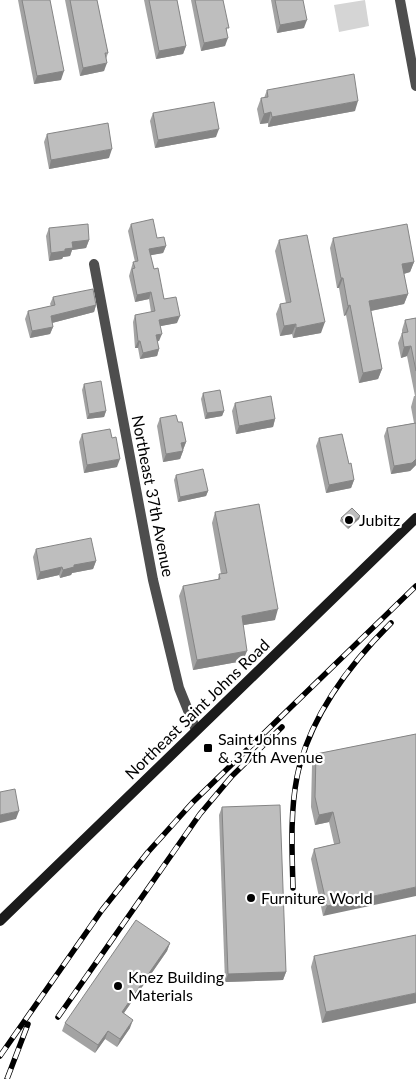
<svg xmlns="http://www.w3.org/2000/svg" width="416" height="1079" font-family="Lato,sans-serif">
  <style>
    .green { fill: #d5d5d5 }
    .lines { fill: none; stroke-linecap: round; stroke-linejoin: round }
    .minor { stroke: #4e4e4e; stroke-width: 10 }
    .secondary { stroke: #1b1b1b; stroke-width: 10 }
    .rail-casing { stroke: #000; stroke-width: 5.5 }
    .rail { stroke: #fff; stroke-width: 4; stroke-dasharray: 11; stroke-linecap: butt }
    .wall { fill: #a3a3a3 }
    .shaded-wall { fill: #858585 }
    .building { fill: #bebebe; stroke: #858585 }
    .poi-dot { fill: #000; stroke: #fff; stroke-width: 2 }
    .labels { text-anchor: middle; stroke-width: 4.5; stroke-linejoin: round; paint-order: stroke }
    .street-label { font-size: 16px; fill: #000; stroke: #fff }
    .poi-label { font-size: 16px; fill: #000; stroke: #fff; text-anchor: start }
  </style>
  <rect width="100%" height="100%" fill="#fff"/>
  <polygon class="green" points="365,0 369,26 339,32 334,5"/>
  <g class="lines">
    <g class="minor">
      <polyline points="400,0 416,86"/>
      <polyline points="94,264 153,580 179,688 196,730"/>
    </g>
    <polyline class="secondary" points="0,921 416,518"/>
    <g class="rail-casing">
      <g id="rail">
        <path d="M 293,888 C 292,851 290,813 297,777 C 309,717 349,665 391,623"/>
        <polyline points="58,1017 200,814 232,776 282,727"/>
        <polyline points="0,1056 102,910 148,852 193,802 416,586"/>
        <polyline points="7,1079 28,1024"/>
      </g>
    </g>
    <use href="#rail" class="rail"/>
  </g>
  <g class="wall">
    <polygon points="18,0 50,0 61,80 34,84"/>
    <polygon points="65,0 97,0 108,53 106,59 104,71 80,76"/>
    <polygon points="144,0 177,0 186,46 183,54 156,59"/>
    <polygon points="191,0 223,0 227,33 225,46 201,51"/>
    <polygon points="271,0 303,0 304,28 277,33"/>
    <polygon points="267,90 355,111 268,127 268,123 260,124 257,109 261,98 264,98"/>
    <polygon points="153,113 216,137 155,148 150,121"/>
    <polygon points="47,134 109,158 49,169 44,142"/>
    <polygon points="131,224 157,238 166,246 163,253 150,255 154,269 164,299 177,323 160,326 159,341 157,341 159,349 157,356 140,359 138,348 135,348 133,322 135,315 151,312 149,299 135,302 129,276 133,262 135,262 128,231"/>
    <polygon points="49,228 89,240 86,248 72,250 70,256 63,257 62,259 49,261 46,236"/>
    <polygon points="333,238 414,262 410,272 404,274 408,294 404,304 371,311 382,369 378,379 359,383 346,315 344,316 339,288 337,288 330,248"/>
    <polygon points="279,240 321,333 293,338 292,334 280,336 276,314 280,304 286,303 275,251"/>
    <polygon points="53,297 96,305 94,312 52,323 53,327 50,334 30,338 25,319 28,311 51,306 50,304"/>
    <polygon points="416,318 416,465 410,471 391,474 384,436 387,428 414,423 411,407 414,396 415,396 407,356 401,358 398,343 402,333 402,330 405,320"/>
    <polygon points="84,384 106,411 104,417 87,419 82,390"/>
    <polygon points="203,393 224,411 222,416 205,419 201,399"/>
    <polygon points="235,403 275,419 273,427 236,434 232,411"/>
    <polygon points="160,418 178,422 186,442 183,450 182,450 183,451 180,459 163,462 157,426"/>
    <polygon points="82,434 117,467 84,473 79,442"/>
    <polygon points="319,438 349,464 354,480 351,488 326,493 316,446"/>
    <polygon points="176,475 208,491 206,496 178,502 174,480"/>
    <polygon points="215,512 275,620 243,625 243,661 193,670 179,596 183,586 218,579 219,574 221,574 212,523"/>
    <polygon points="360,516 359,519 348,529 340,521 341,518"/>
    <polygon points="36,549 96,561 93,569 72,573 71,575 60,578 59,575 37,580 33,557"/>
    <polygon points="416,734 323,916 311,859 314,849 334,844 329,822 315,825 311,807 312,765 316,754"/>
    <polygon points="222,807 286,972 283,980 225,982 219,815"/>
    <polygon points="416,935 322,1023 311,967 314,956"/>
    <polygon points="170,943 167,951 124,1013 130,1028 117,1047 105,1039 95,1053 62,1031 65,1023"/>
  </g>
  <g class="shaded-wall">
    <polygon points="307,20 304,28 277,33 280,25"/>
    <polygon points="228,38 225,46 201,51 204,43"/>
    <polygon points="186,46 183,54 156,59 159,51"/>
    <polygon points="107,63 104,71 80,76 83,68"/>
    <polygon points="64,71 61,80 34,84 37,76"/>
    <polygon points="358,101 355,111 268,127 272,117"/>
    <polygon points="271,112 268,123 260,124 264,114"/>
    <polygon points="219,129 216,137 155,148 158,140"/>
    <polygon points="112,149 109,158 49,169 51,160"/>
    <polygon points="89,240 86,248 72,250 70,256 63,257 62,259 49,261 51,253 65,249 72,242"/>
    <polygon points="166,246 163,253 147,256 149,249"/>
    <polygon points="414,262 410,272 399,275 402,264"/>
    <polygon points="341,278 343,278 339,288 337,288"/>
    <polygon points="151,292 149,299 135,302 137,295"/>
    <polygon points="408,294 404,304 365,312 369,301"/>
    <polygon points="96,305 94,312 48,324 51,316"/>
    <polygon points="350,305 346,315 344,316 348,306"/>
    <polygon points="180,316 177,323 156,327 159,320"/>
    <polygon points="325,322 321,333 293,338 296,328"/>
    <polygon points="296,324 292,334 280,336 284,326"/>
    <polygon points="53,327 50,334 30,338 32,331"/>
    <polygon points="162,334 159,341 154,342 156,335"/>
    <polygon points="138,341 140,341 138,348 135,348"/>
    <polygon points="411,346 407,356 401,358 404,347"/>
    <polygon points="159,349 157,356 140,359 143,353"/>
    <polygon points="382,369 378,379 359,383 363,373"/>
    <polygon points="106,411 104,417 87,419 89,414"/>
    <polygon points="224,411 222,416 205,419 207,413"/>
    <polygon points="275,419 273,427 236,434 239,426"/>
    <polygon points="186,442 183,450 178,451 181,443"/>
    <polygon points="183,451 180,459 163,462 166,454"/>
    <polygon points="120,459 117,467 84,473 87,465"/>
    <polygon points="416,459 416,465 410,471 391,474 394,466"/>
    <polygon points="354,480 351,488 326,493 329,485"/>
    <polygon points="208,491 206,496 178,502 180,497"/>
    <polygon points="360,516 359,519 348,529 349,526"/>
    <polygon points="96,561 93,569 72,573 71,575 60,578 63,570 74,565"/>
    <polygon points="62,567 59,575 37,580 40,572"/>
    <polygon points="278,609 275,620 238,626 242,616"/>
    <polygon points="247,651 243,661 193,670 197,660"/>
    <polygon points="19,811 16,819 0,823 0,815"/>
    <polygon points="333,812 329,822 315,825 319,815"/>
    <polygon points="416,887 416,896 323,916 327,906"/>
    <polygon points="170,943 167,951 119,1020 122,1012"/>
    <polygon points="286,972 283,980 225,982 228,974"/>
    <polygon points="416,993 416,1003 322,1023 326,1012"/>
    <polygon points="133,1020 130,1028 117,1047 120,1039"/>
    <polygon points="108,1031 105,1039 95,1053 98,1045"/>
  </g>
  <g class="building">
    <polygon points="22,0 50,0 64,71 37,76"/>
    <polygon points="70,0 97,0 108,53 105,53 107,63 83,68"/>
    <polygon points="149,0 177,0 186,46 159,51"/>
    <polygon points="195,0 223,0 229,28 226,28 228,38 204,43"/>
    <polygon points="275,0 303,0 307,20 280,25"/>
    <polygon points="354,74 358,101 272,117 271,112 264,114 261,98 268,97 267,90"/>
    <polygon points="214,102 219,129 158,140 153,113"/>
    <polygon points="108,123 112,149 51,160 47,134"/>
    <polygon points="153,219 157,238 164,237 166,246 149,249 154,269 158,268 164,299 176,297 180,316 159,320 162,334 156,335 159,349 143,353 140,341 138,341 135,315 155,311 151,292 137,295 132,269 135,268 133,262 138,261 131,224"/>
    <polygon points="88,224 89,240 72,242 73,248 65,249 65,251 51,253 49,228"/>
    <polygon points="407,224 414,262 402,264 408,294 369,301 382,369 363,373 350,305 348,306 343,278 341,278 333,238"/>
    <polygon points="307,235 325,322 296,328 296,324 284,326 280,304 291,302 279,240"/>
    <polygon points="93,289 96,305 51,316 53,327 32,331 28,311 55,305 53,297"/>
    <polygon points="416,318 416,371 411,346 404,347 402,333 408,332 405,320"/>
    <polygon points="101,381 106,411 89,414 84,384"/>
    <polygon points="220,390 224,411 207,413 203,393"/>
    <polygon points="271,396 275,419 239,426 235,403"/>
    <polygon points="176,415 178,422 182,422 186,442 181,443 183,451 166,454 160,418"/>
    <polygon points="416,423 416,459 412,463 394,466 387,428"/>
    <polygon points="110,429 112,438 116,437 120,459 87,465 82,434"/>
    <polygon points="342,434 349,464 351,463 354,480 329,485 319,438"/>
    <polygon points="203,469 208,491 180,497 176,475"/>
    <polygon points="259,504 278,609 242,616 247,651 197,660 183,586 220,579 219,574 227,573 215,512"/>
    <polygon points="352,508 360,516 349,526 341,518"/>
    <polygon points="91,538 96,561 74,565 74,567 63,570 62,567 40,572 36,549"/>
    <polygon points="416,734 416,887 327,906 314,849 340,843 333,812 319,815 315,797 316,754"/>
    <polygon points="15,789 19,811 0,815 0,792"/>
    <polygon points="280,805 286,972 228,974 222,807"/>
    <polygon points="136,920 170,943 122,1012 133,1020 120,1039 108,1031 98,1045 65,1023"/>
    <polygon points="416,935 416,993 326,1012 314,956"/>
  </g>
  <g class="poi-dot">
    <circle cx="349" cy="520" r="5"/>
    <rect x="203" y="743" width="10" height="10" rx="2.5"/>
    <circle cx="251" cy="898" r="5"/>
    <circle cx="118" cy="986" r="5"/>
  </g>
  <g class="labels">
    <g class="street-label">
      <text transform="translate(153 496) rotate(79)" y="6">Northeast 37th Avenue</text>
      <text transform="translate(197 709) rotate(-44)" y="6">Northeast Saint Johns Road</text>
    </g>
    <g class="poi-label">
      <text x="359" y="526">Jubitz</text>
      <text x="218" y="745">Saint Johns<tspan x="218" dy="18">&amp; 37th Avenue</tspan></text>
      <text x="261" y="904">Furniture World</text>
      <text x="128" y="983">Knez Building<tspan x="128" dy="18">Materials</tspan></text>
    </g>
  </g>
</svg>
